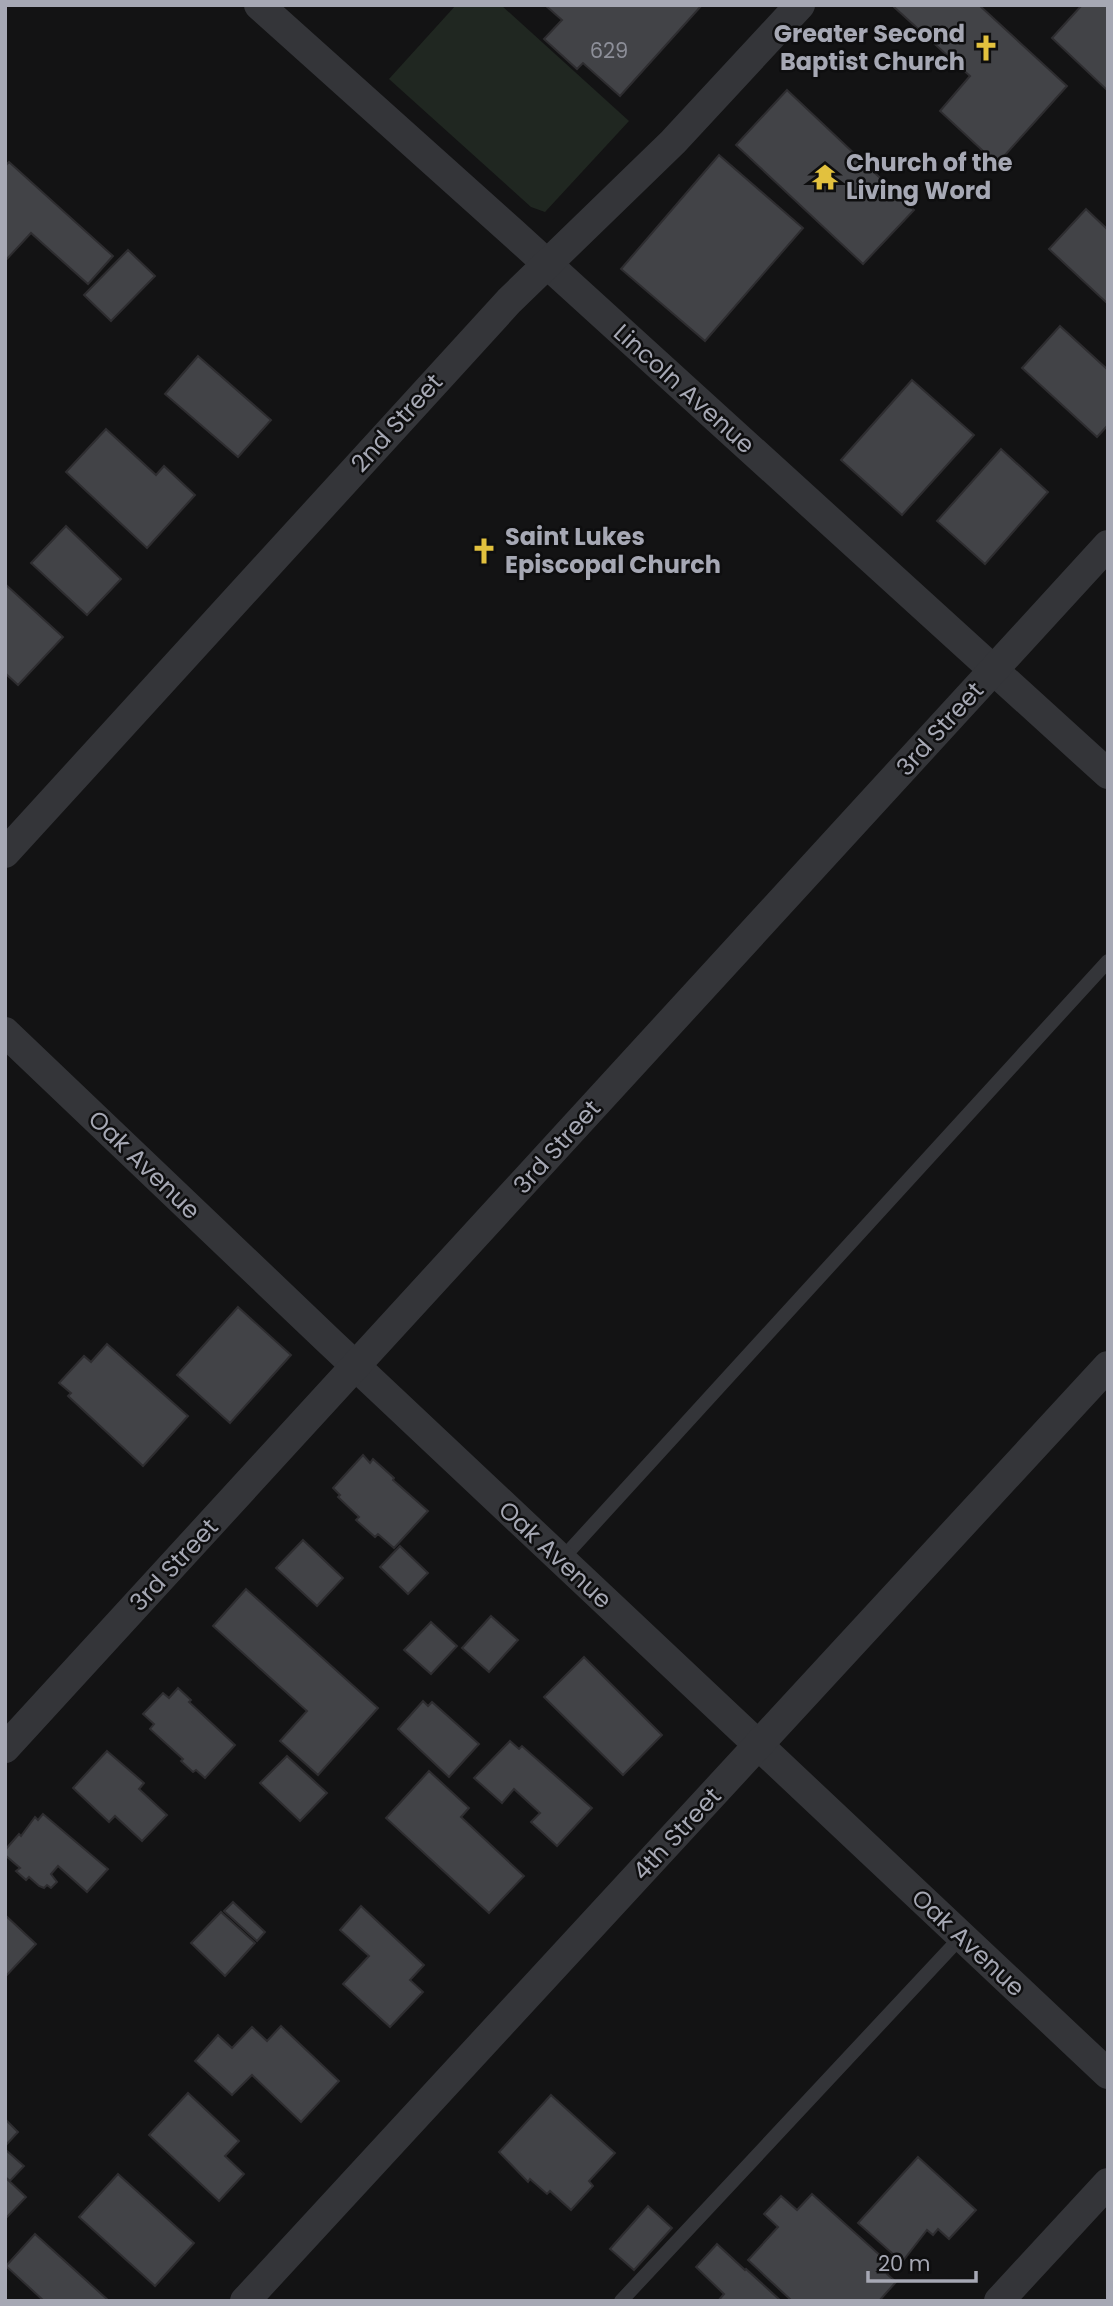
<svg xmlns="http://www.w3.org/2000/svg" width="1113" height="2306" font-family="Poppins,sans-serif">
  <style>
    .green { fill: #202721 }
    .building { fill: #424347; stroke: #2e2d30; stroke-width: 2 }
    .lines { fill: none; stroke-linecap: round; stroke-linejoin: round }
    .service { stroke: #343539; stroke-width: 14 }
    .minor { stroke: #343539; stroke-width: 30 }
    .labels { text-anchor: middle; stroke-width: 5; stroke-linejoin: round; paint-order: stroke }
    .number-label { font-size: 21px; fill: #8d8f99 }
    .poi-label { font-size: 24px; font-weight: bold; fill: #a6a8b4; stroke: #0e0e0f; text-anchor: start }
    .street-label { font-size: 24px; fill: #a6a8b4; stroke: #0e0e0f }
  </style>
  <rect width="100%" height="100%" fill="#131314"/>
  <polygon class="green" points="456,5 501,5 629,121 545,212 531,207 389,79"/>
  <g class="building">
    <polygon points="545,5 702,5 620,96 583,63 577,69 544,39 562,20"/>
    <polygon points="895,5 979,5 1067,86 997,164 940,111 970,76 894,7"/>
    <polygon points="1082,5 1108,5 1108,91 1052,38"/>
    <polygon points="787,90 914,210 863,264 736,145"/>
    <polygon points="719,155 803,228 705,341 621,269"/>
    <polygon points="9,162 113,256 88,284 31,233 5,261 5,166"/>
    <polygon points="1086,209 1108,230 1108,304 1049,249"/>
    <polygon points="128,250 155,276 111,321 84,295"/>
    <polygon points="1060,326 1108,370 1108,425 1097,437 1022,368"/>
    <polygon points="198,356 271,420 238,457 165,394"/>
    <polygon points="912,380 974,435 902,515 841,460"/>
    <polygon points="106,429 156,475 164,466 195,495 147,548 66,472"/>
    <polygon points="1001,449 1048,492 985,564 937,521"/>
    <polygon points="66,526 121,579 87,615 31,563"/>
    <polygon points="5,584 63,637 18,685 5,673"/>
    <polygon points="238,1307 291,1355 230,1423 177,1375"/>
    <polygon points="107,1344 188,1416 143,1466 68,1396 71,1393 59,1383 84,1356 91,1362"/>
    <polygon points="363,1455 370,1463 373,1459 394,1478 393,1480 428,1511 394,1548 378,1534 375,1537 356,1520 359,1517 338,1497 340,1495 333,1488"/>
    <polygon points="303,1540 343,1578 317,1606 276,1568"/>
    <polygon points="400,1546 428,1573 408,1594 380,1567"/>
    <polygon points="246,1589 378,1708 318,1775 280,1741 307,1711 213,1626"/>
    <polygon points="491,1616 518,1640 489,1672 462,1648"/>
    <polygon points="431,1622 457,1646 431,1674 404,1650"/>
    <polygon points="584,1657 662,1735 623,1775 544,1697"/>
    <polygon points="178,1688 191,1700 189,1702 235,1745 205,1778 196,1770 193,1772 181,1761 183,1759 150,1729 154,1724 143,1714 163,1693 169,1698"/>
    <polygon points="423,1701 428,1706 432,1702 479,1744 449,1777 398,1729"/>
    <polygon points="510,1741 519,1749 522,1746 592,1808 557,1846 531,1822 540,1813 514,1789 502,1803 474,1778"/>
    <polygon points="107,1751 144,1783 139,1789 167,1815 142,1841 115,1816 109,1822 73,1788"/>
    <polygon points="287,1756 327,1793 300,1821 260,1783"/>
    <polygon points="429,1771 469,1808 461,1817 524,1876 489,1913 386,1818"/>
    <polygon points="43,1814 108,1869 87,1892 58,1866 51,1874 57,1882 51,1888 47,1885 44,1888 39,1886 29,1877 26,1880 16,1871 20,1868 5,1855 5,1850 19,1834 21,1836 35,1817 38,1820"/>
    <polygon points="233,1902 265,1932 257,1941 224,1911"/>
    <polygon points="361,1906 424,1965 410,1980 423,1992 390,2027 343,1984 369,1956 340,1930"/>
    <polygon points="221,1912 255,1943 225,1976 191,1943"/>
    <polygon points="5,1915 36,1944 5,1977"/>
    <polygon points="281,2026 339,2081 301,2122 252,2075 232,2095 195,2061 218,2035 232,2048 252,2027 267,2041"/>
    <polygon points="188,2093 239,2141 225,2156 244,2174 219,2201 149,2135"/>
    <polygon points="551,2095 615,2153 589,2181 593,2186 571,2210 550,2191 547,2194 530,2179 528,2182 499,2152"/>
    <polygon points="5,2119 18,2132 6,2145 5,2144"/>
    <polygon points="7,2151 24,2166 10,2181 5,2177 5,2153"/>
    <polygon points="918,2157 976,2210 949,2239 938,2229 933,2235 927,2230 902,2262 858,2223"/>
    <polygon points="118,2174 194,2243 155,2286 79,2217"/>
    <polygon points="5,2177 26,2197 5,2219"/>
    <polygon points="812,2194 893,2267 887,2274 896,2282 879,2301 792,2301 748,2260 778,2227 764,2214 781,2196 797,2210"/>
    <polygon points="648,2206 672,2228 634,2270 610,2249"/>
    <polygon points="35,2234 109,2301 44,2301 6,2266"/>
    <polygon points="717,2244 745,2270 746,2269 781,2301 718,2301 724,2294 696,2267"/>
  </g>
  <g class="lines">
    <g class="service">
      <polyline points="561,1560 1108,961"/>
      <polyline points="621,2301 961,1937"/>
    </g>
    <g class="minor">
      <polyline points="259,5 512,232 1108,774"/>
      <polyline points="5,853 509,301 673,142 800,5"/>
      <polyline points="5,1032 329,1341 1108,2074"/>
      <polyline points="5,1748 1108,545"/>
      <polyline points="245,2301 1108,1366"/>
      <polyline points="999,2301 1108,2183"/>
    </g>
  </g>
  <defs>
    <g id="church-bare" transform="scale(2.1)"><path d="M-1.2-6h2.4v3.5h3.3v2.4h-3.3V6h-2.4V-.1h-3.3v-2.4h3.3Z" fill="#e2c13e" stroke="#0e0e0f" stroke-width="2.5" paint-order="stroke"/></g>
    <g id="temple-bare" transform="scale(2.1)"><path d="M0-6L5-2H3V0L6.5 2.5H4V6H1.5V3h-3V6H-4V2.5H-6.5L-3 0V-2H-5Z" fill="#e2c13e" stroke="#0e0e0f" stroke-width="2.5" paint-order="stroke"/></g>
  </defs>
  <g fill-rule="evenodd">
    <use href="#church-bare" x="986" y="48"/>
    <use href="#temple-bare" x="825" y="177"/>
    <use href="#church-bare" x="484" y="551"/>
  </g>
  <g class="labels">
    <g class="number-label">
      <text x="609" y="58">629</text>
    </g>
    <g class="poi-label">
      <text x="965" y="42" text-anchor="end">Greater Second<tspan x="965" dy="28">Baptist Church</tspan></text>
      <text x="846" y="171">Church of the<tspan x="846" dy="28">Living Word</tspan></text>
      <text x="505" y="545">Saint Lukes<tspan x="505" dy="28">Episcopal Church</tspan></text>
    </g>
    <g class="street-label">
      <text transform="translate(684 389) rotate(42)" y="8">Lincoln Avenue</text>
      <text transform="translate(397 423) rotate(-48)" y="8">2nd Street</text>
      <text transform="translate(940 729) rotate(-48)" y="8">3rd Street</text>
      <text transform="translate(557 1147) rotate(-48)" y="8">3rd Street</text>
      <text transform="translate(144 1165) rotate(44)" y="8">Oak Avenue</text>
      <text transform="translate(555 1555) rotate(43)" y="8">Oak Avenue</text>
      <text transform="translate(174 1565) rotate(-47)" y="8">3rd Street</text>
      <text transform="translate(677 1834) rotate(-47)" y="8">4th Street</text>
      <text transform="translate(968 1943) rotate(43)" y="8">Oak Avenue</text>
    </g>
  </g>
  <rect width="1113" height="2306" fill="none" stroke="#a6a8b4" stroke-width="14"/>
  <path d="M868 2271v10h108v-10" fill="none" stroke="#a6a8b4" stroke-width="3.5"/>
  <text x="878" y="2271" font-size="21" fill="#a6a8b4" stroke="#0e0e0f" stroke-width="5" paint-order="stroke">20 m</text>
</svg>
